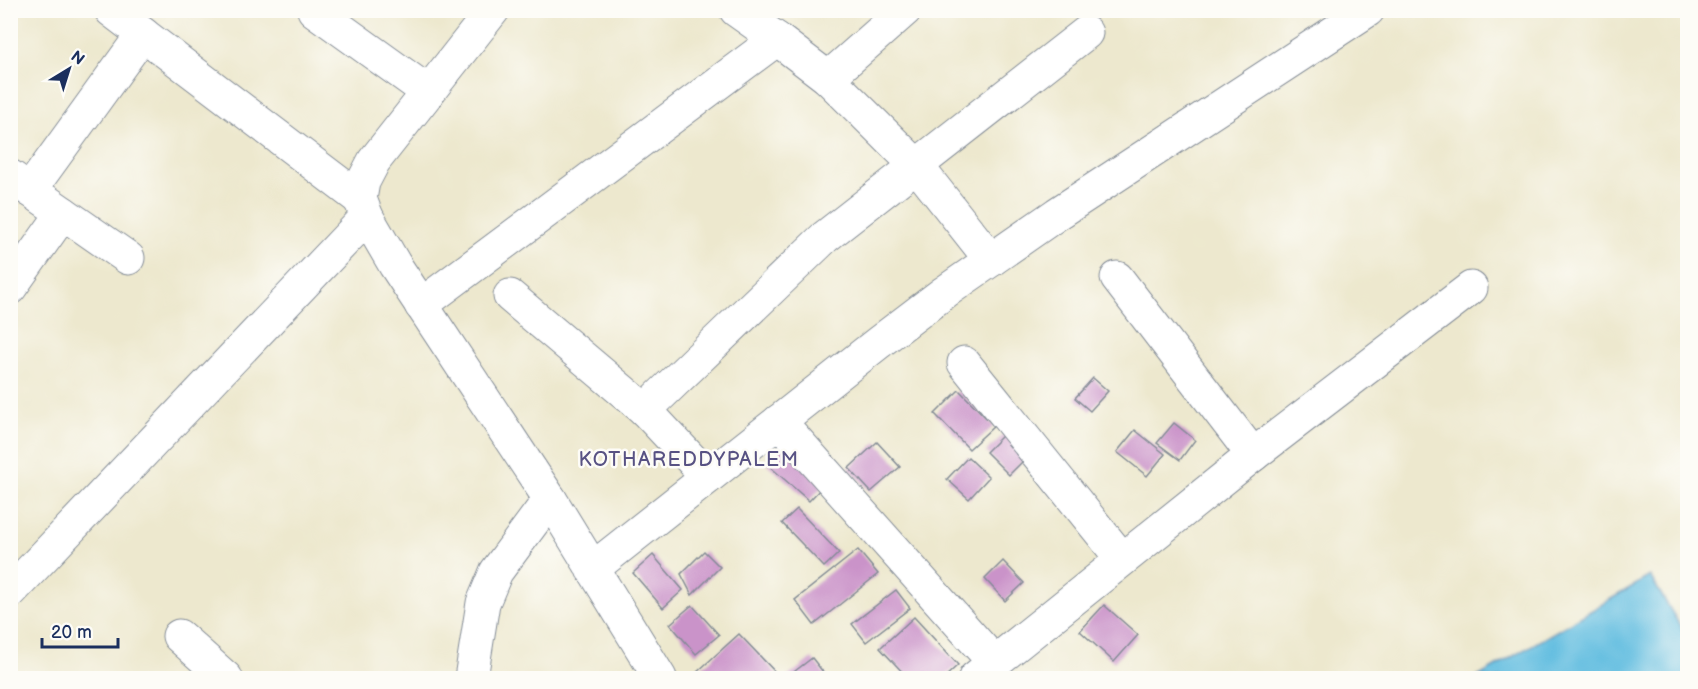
<svg xmlns="http://www.w3.org/2000/svg" width="1698" height="689" font-family="'Balsamiq Sans',sans-serif">
  <style>
    .water { fill: #62bde0; stroke: #3e769f; stroke-width: 1.5 }
    .building { fill: #ca93c9 }
    .lines { fill: none; stroke-linecap: round; stroke-linejoin: round }
    .minor-casing { stroke: #848c96; stroke-width: 35 }
    .minor { stroke: #fff; stroke-width: 33 }
    .labels { text-anchor: middle; stroke-width: 5; stroke-linejoin: round; paint-order: stroke }
    .quarter-label { font-size: 20px; letter-spacing: 1.5px; fill: #585283; stroke: #fdfcf7 }
  </style>
  <rect width="100%" height="100%" fill="#fdfcf7"/>
  <filter id="ink" filterUnits="userSpaceOnUse"><feTurbulence type="fractalNoise" baseFrequency=".0167" numOctaves="2"/><feDisplacementMap in="SourceGraphic" scale="12" xChannelSelector="R" yChannelSelector="G"/><feConvolveMatrix kernelMatrix="1 2 1 2 8 2 1 2 1" color-interpolation-filters="sRGB"/></filter>
  <filter id="wash" filterUnits="userSpaceOnUse"><feTurbulence type="fractalNoise" baseFrequency=".008" numOctaves="4" result="noise"/><feDisplacementMap in="SourceGraphic" scale="24" xChannelSelector="R" yChannelSelector="G"/><feGaussianBlur stdDeviation="1.35" result="paint"/><feColorMatrix in="noise" values="0 0 0 0 0 0 0 0 0 0 0 0 0 0 0 0 0 1.4 0 .05"/><feComposite in="paint" operator="in"/></filter>
  <g filter="url(#wash)">
    <rect width="100%" height="100%" fill="#ede8ce"/>
    <polygon class="water" points="1650,576 1687,637 1687,678 1476,678"/>
    <g id="blocks">
      <g class="building">
        <polygon points="1093,378 1108,391 1090,411 1075,398"/>
        <polygon points="959,390 994,426 969,449 935,414"/>
        <polygon points="1174,423 1195,440 1180,460 1157,443"/>
        <polygon points="1008,430 1031,453 1009,475 986,452"/>
        <polygon points="1135,430 1165,454 1147,476 1117,452"/>
        <polygon points="877,442 900,467 871,492 849,468"/>
        <polygon points="781,447 824,485 809,501 767,464"/>
        <polygon points="968,457 989,477 969,499 947,479"/>
        <polygon points="797,509 839,553 824,567 782,523"/>
        <polygon points="858,550 878,574 814,625 795,600"/>
        <polygon points="704,551 720,567 692,595 681,574"/>
        <polygon points="653,555 683,590 663,608 633,573"/>
        <polygon points="1003,561 1024,583 1005,601 985,579"/>
        <polygon points="896,590 910,608 866,642 852,624"/>
        <polygon points="692,605 719,635 696,654 670,624"/>
        <polygon points="1104,605 1138,635 1114,662 1080,631"/>
        <polygon points="914,617 958,665 944,678 908,678 880,648"/>
        <polygon points="739,634 777,674 772,678 701,678 696,673"/>
        <polygon points="812,658 827,677 824,678 786,678"/>
      </g>
    </g>
  </g>
  <g filter="url(#ink)">
    <use href="#blocks" fill-opacity="0" stroke="#848c96" stroke-width="1.5"/>
    <g class="lines">
      <g class="minor-casing">
        <g id="minor">
          <polyline points="111,10 360,199"/>
          <polyline points="314,10 428,92"/>
          <polyline points="493,10 374,161 363,182 360,199 367,217 395,265 550,499 660,678"/>
          <polyline points="736,10 777,39 828,78 916,165 991,260"/>
          <polyline points="828,78 905,10"/>
          <polyline points="10,176 128,258"/>
          <polyline points="30,190 143,34"/>
          <polyline points="1117,278 1253,455"/>
          <polyline points="10,288 63,213"/>
          <polyline points="510,296 645,410 708,477"/>
          <polyline points="421,305 777,39"/>
          <polyline points="964,363 1122,559"/>
          <polyline points="645,410 825,237 1086,33"/>
          <polyline points="779,421 994,662"/>
          <polyline points="592,569 878,343 945,292 1057,214 1368,10"/>
          <polyline points="10,592 367,217"/>
          <polyline points="179,636 226,678"/>
          <polyline points="471,678 483,603 496,572 550,499"/>
          <polyline points="975,678 1253,455 1471,288"/>
        </g>
      </g>
      <use href="#minor" class="minor"/>
    </g>
  </g>
  <g class="labels">
    <g class="quarter-label">
      <text x="689" y="466">KOTHAREDDYPALEM</text>
    </g>
  </g>
  <rect width="1698" height="689" fill="none" stroke="#fdfcf7" stroke-width="36"/>
  <g transform="translate(69 69) rotate(38)" stroke="#fdfcf7" stroke-width="4.5" paint-order="stroke">
  <path d="M0-4.5L10 22L0 15L-10 22Z" fill="#1b2f5e"/>
  <text y="-9" font-size="16" font-weight="bold" text-anchor="middle" fill="#1b2f5e">N</text>
  </g>
  <path d="M42 638v9h76v-9" fill="none" stroke="#1b2f5e" stroke-width="3"/>
  <text x="51" y="638" font-size="18" fill="#1b2f5e" stroke="#fdfcf7" stroke-width="4.5" paint-order="stroke">20 m</text>
</svg>
